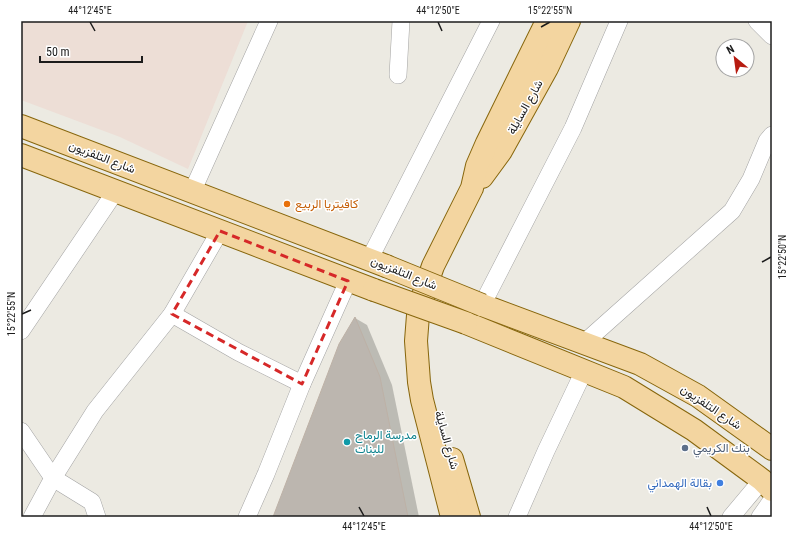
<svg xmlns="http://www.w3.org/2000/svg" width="793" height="538" font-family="'Roboto Condensed',Vazirmatn,sans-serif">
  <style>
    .military { fill: #edded6 }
    .shadow { fill: #0003 }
    .building { fill: #bcb6af; stroke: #bdb1a6 }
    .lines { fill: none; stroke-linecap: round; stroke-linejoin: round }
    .minor-casing { stroke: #a3a3a3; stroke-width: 18 }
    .major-casing { stroke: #87660c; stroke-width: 24 }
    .minor { stroke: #fff; stroke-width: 17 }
    .major { stroke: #f3d5a0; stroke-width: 22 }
    .major-bridge-casing { stroke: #87660c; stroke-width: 24; stroke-linecap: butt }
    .major-bridge { stroke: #f3d5a0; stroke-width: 22 }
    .marked { fill: none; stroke: #d62828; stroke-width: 3; stroke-dasharray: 8 5; stroke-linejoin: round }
    .ticks { fill: none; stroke: #1c1c1c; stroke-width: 1.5 }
    .food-dot { fill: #e8710a; stroke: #fff; stroke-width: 1.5 }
    .culture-dot { fill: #0f9aa8; stroke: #fff; stroke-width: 1.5 }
    .service-dot { fill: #5c6f8a; stroke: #fff; stroke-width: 1.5 }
    .shop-dot { fill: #3f7fe0; stroke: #fff; stroke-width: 1.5 }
    .labels { text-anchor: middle; stroke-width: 3; stroke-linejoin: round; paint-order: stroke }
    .street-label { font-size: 12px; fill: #1c1c1c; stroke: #fff }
    .food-label { font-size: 12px; fill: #c56008; stroke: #fff; text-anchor: start }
    .culture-label { font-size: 12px; fill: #0d838f; stroke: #fff; text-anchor: start }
    .service-label { font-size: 12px; fill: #4e5e75; stroke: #fff; text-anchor: start }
    .shop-label { font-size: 12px; fill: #366cbe; stroke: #fff; text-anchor: end }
    .neatline { fill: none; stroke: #1c1c1c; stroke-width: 1.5 }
    .ticks-label { font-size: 10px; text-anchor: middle; fill: #1c1c1c }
  </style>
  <rect width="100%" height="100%" fill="#eceae2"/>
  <polygon class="military" points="21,21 248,21 188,169 120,137 21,100"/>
  <polygon class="shadow" points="355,318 367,325 392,385 419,517 275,517"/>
  <polygon class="building" points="355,317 380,377 408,517 273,517 339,344"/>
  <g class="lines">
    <g class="minor-casing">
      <g id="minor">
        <polyline points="757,21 772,36"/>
        <polyline points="398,75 401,21"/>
        <polyline points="192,192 269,21"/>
        <polyline points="369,260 491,21"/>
        <polyline points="482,305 573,128 619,21"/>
        <polyline points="172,314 238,352 302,384"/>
        <polyline points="21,331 115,192"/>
        <polyline points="584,343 732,211 751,179 767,141 772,135"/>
        <polyline points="21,431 53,478 92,502 97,517"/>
        <polyline points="32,517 53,478 95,411 172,314 220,231"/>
        <polyline points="247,517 266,474 302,384 348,281"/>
        <polyline points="517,517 546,451 584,371"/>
        <polyline points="731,517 762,480"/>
        <polyline points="760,517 772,500"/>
      </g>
    </g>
    <g class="major-casing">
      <g id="major">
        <polyline points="21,126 386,266"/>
        <polyline points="21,155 374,290"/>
        <polyline points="482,177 501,151 547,68 569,21"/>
        <polyline points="482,305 640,364 698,396 772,449"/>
        <polyline points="466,323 624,387 694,430 762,480 772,490"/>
        <polyline points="452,459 469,517"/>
        <polyline points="452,517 422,400 419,382 416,341 418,315 425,289 433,266 472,188 477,166 487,143 547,21"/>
      </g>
    </g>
    <use href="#minor" class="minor"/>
    <use href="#major" class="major"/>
    <g class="major-bridge-casing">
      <g id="major-bridge">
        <polyline points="386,266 482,305"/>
        <polyline points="374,290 466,323"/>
      </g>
    </g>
    <use href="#major-bridge" class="major-bridge"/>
  </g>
  <path class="marked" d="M 220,231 L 348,281 L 302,384 L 172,314 Z"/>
  <path class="ticks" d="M 90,22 L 95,31M 438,22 L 442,31M 541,27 L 550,22M 762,262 L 771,257M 22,314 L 31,310M 359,507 L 364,516M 707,507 L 711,516"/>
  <circle class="food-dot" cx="287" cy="204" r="4"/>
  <circle class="culture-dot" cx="347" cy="442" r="4"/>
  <circle class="service-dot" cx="685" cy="448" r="4"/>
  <circle class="shop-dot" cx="720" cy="483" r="4"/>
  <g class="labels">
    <g class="street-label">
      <text transform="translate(525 107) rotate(-61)" y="4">شارع السايلة</text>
      <text transform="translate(102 157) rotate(21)" y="4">شارع التلفزيون</text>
      <text transform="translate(404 273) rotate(22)" y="4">شارع التلفزيون</text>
      <text transform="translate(711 407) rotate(34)" y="4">شارع التلفزيون</text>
      <text transform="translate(447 440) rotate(74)" y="4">شارع السايلة</text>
    </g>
    <g class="food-label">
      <text x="295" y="208">كافيتريا الربيع</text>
    </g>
    <g class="culture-label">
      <text x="355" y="439">مدرسة الرماح<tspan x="355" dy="14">للبنات</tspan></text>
    </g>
    <g class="service-label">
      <text x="693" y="452">بنك الكريمي</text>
    </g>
    <g class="shop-label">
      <text x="712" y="487">بقالة الهمداني</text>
    </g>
  </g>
  <rect width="793" height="538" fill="none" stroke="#ffffff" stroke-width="44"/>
  <g transform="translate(735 58) rotate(331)"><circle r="19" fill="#ffffff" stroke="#a4a4a4"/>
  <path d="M0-3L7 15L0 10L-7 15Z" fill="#b71c11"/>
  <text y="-6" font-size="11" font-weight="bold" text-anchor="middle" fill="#1c1c1c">N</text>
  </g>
  <path d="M40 56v6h102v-6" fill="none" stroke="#1c1c1c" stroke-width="2"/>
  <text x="46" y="56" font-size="12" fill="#1c1c1c" stroke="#ffffff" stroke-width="3" paint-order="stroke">50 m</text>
  <rect x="22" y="22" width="749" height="494" class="neatline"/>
  <g class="ticks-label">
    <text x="90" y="14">44°12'45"E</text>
    <text x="438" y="14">44°12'50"E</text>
    <text x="550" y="14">15°22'55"N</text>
    <text transform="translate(782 257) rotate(-90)" y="4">15°22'50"N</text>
    <text transform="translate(11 314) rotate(-90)" y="4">15°22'55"N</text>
    <text x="364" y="530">44°12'45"E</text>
    <text x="711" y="530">44°12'50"E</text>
  </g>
</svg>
